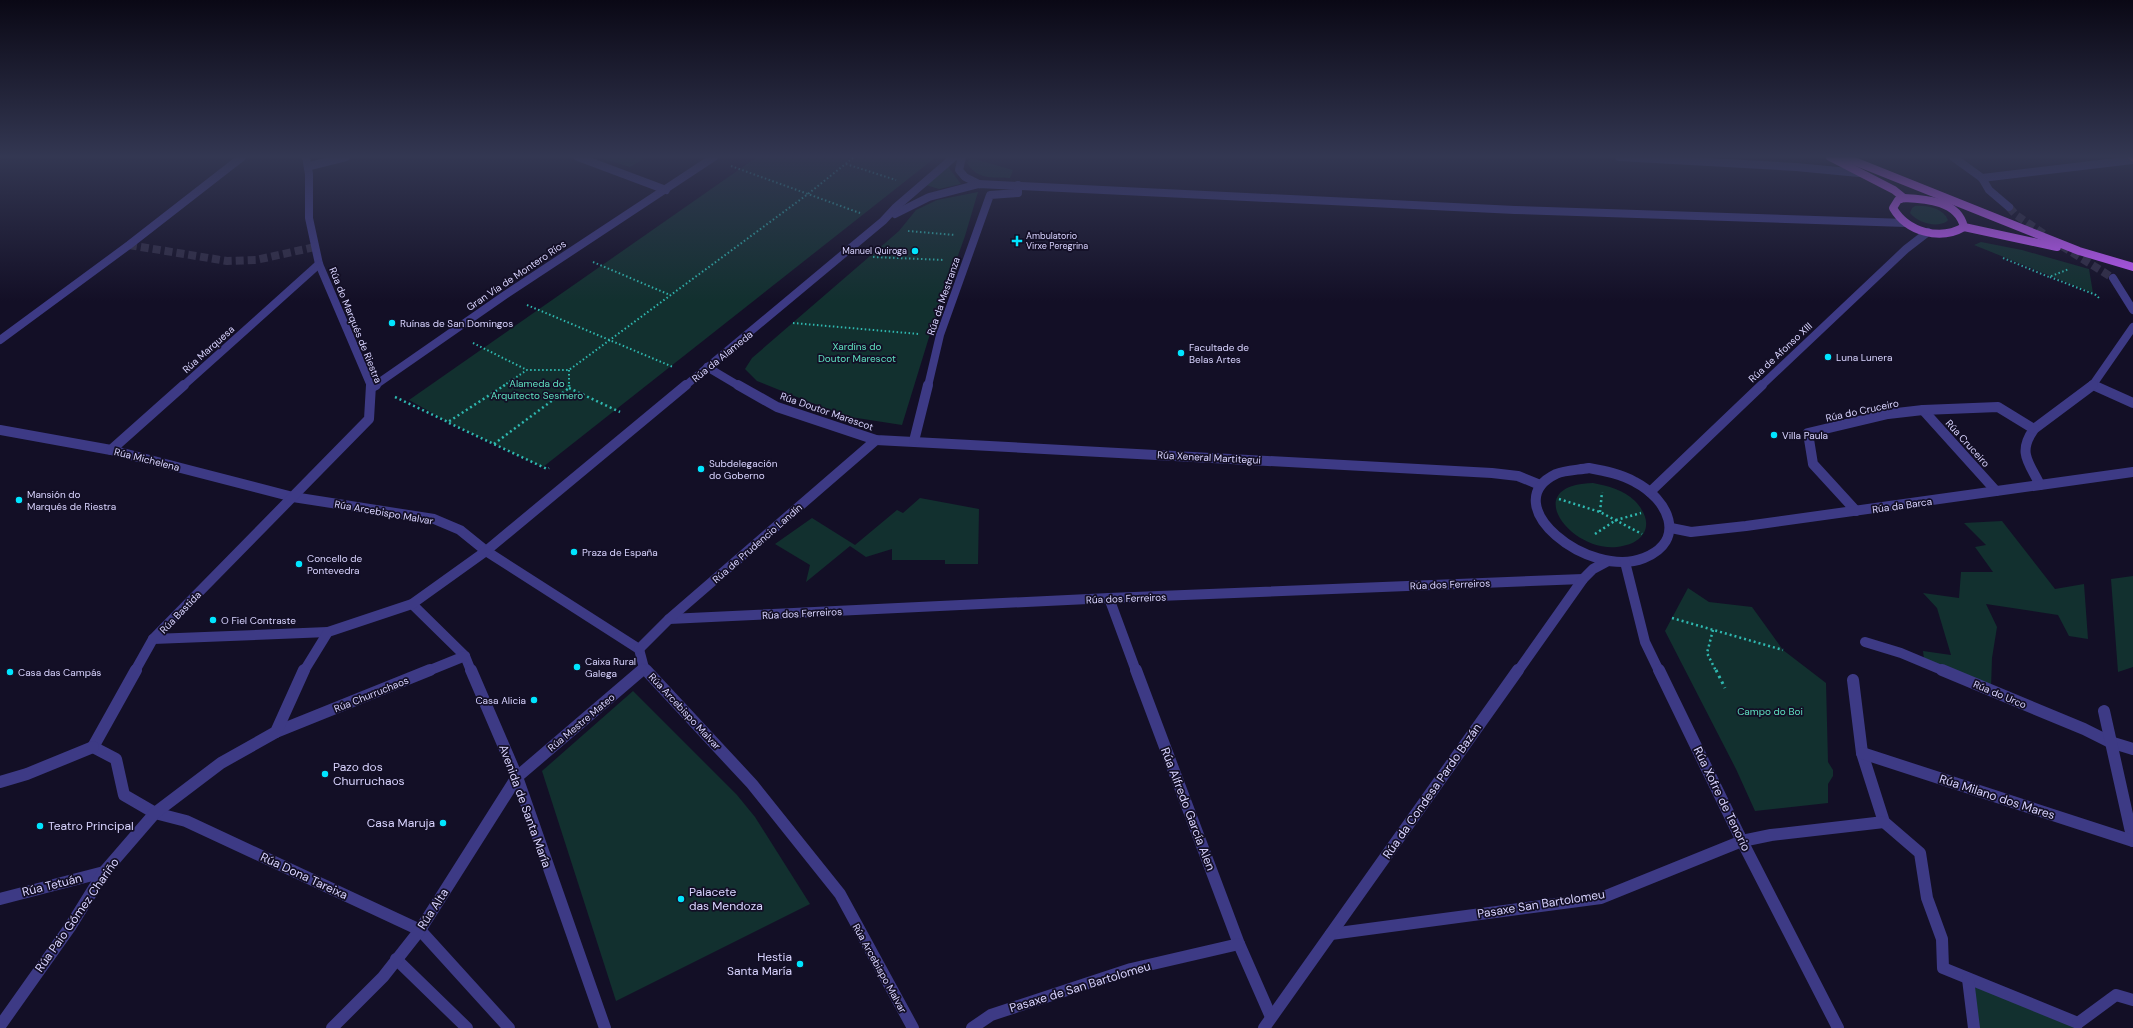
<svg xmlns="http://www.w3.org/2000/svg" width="2133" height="1028" font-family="'DM Sans',sans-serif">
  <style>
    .green { fill: #12302f }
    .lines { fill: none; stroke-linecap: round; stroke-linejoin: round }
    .street-tunnel { stroke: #312d47; stroke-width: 8; stroke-dasharray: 8 4; stroke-linecap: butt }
    .path-far2 { stroke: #2fb8b0; stroke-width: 2; stroke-dasharray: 1.5 2.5; stroke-linecap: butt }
    .path-far1 { stroke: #2fb8b0; stroke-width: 2.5; stroke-dasharray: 2 3; stroke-linecap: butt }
    .path { stroke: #2fb8b0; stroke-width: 3; stroke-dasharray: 2.5 4; stroke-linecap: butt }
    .street-far2 { stroke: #3d3a85; stroke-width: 8 }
    .street-far1 { stroke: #3d3a85; stroke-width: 10 }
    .street { stroke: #3d3a85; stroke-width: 12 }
    .primary { stroke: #c25bff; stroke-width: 8 }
    .highway { fill: #ff4fa3; fill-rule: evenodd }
    .poi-dot { fill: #00e5ff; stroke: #130f26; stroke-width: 1.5 }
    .labels { text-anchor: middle; stroke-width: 3.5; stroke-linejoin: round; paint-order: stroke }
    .far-poi-label { font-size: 9px; fill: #d9d4ff; stroke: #130f26; text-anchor: start }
    .street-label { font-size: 10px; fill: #d9d4ff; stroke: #130f26 }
    .poi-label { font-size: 10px; fill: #d9d4ff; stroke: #130f26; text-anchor: start }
    .park-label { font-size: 10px; fill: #5fe0c0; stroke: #130f26 }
    .near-poi-label { font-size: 12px; fill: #d9d4ff; stroke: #130f26; text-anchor: start }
    .near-street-label { font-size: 12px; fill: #d9d4ff; stroke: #130f26 }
  </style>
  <rect width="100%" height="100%" fill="#130f26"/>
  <g class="green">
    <polygon points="597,157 647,157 630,167"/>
    <polygon points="757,157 936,157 543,467 448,422 409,400"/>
    <path d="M 971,158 L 1013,170 L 1010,178 C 991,177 978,180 967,163 Z"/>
    <polygon points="950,163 949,168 961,184 939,189 926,185"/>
    <polygon points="978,192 965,236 930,334 902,425 844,416 757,381 745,369 752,358 899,231 916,210 937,200"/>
    <path d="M 1915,206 C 1926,205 1943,208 1948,220 L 1946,222 C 1935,228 1917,222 1910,213 L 1912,208 Z"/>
    <polygon points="1981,242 2022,250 2089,269 2093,293 1974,245"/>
    <path d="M 1593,483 C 1608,486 1624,490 1635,501 C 1656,523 1646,544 1617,547 C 1570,552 1519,485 1593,483 Z"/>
    <polygon points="920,498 979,509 978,564 945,564 945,560 892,560 892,549 866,557 850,546 806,582 810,565 775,544 812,518 855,545 897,510 903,513"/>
    <polygon points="2002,521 2055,589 2084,584 2088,639 2069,636 2058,615 1986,604 1997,627 1992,658 1991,688 1924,659 1923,651 1951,655 1937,608 1923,593 1959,598 1961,572 1993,572 1975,547 1986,545 1964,523"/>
    <polygon points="2133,576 2133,667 2118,672 2111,579"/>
    <polygon points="1688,588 1709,602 1752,607 1783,650 1826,683 1828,762 1833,770 1833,776 1828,784 1828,803 1755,811 1736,769 1665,631"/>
    <polygon points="633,691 737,795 755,817 810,904 616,1001 542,771"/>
    <polygon points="1968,979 2078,1028 1974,1028"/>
  </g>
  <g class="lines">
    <g class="street-tunnel">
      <polyline points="2009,207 2016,215 2047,236"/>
      <polyline points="129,245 227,261 256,260 315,247"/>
      <polyline points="2062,246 2113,278"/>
    </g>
    <g class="path-far2">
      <polyline points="846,164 896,180"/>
      <polyline points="731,166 860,213"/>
      <polyline points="908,231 955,235"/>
      <polyline points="873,257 944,260"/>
      <polyline points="2003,258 2049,277 2069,269"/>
      <polyline points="593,262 670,295"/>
      <polyline points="2050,277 2096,295 2100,299"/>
      <polyline points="527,305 673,367"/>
      <polyline points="793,323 919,334"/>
      <polyline points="473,343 527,370"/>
      <polyline points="569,370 569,386"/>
      <polyline points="503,386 527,370 569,370 808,194 854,157"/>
    </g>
    <g class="path-far1">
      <polyline points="569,388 620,412"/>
      <polyline points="395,397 448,422 505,385"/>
      <polyline points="449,423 547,469 549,468"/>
      <polyline points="494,444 569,388 569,385"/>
      <polyline points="1559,499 1600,512 1642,534"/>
      <polyline points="1600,512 1602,492"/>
      <polyline points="1595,534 1616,520 1641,513"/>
      <polyline points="1672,618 1783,650"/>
      <polyline points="1713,630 1707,653 1716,671"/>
    </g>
    <polyline class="path" points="1716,670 1725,688"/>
    <g class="street-far2">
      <polyline points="306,157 309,174 309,218 319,264 371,386"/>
      <polyline points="578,157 666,190"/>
      <polyline points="962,157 959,170 965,177 979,184"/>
      <polyline points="1619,157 1796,167 1859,173"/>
      <polyline points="1953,157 1982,178 1989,190 2009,207"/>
      <polyline points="310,166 346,157"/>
      <polyline points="1982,178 2133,160"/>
      <polyline points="895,214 929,197 979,184 1515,210 1906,223"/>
      <polyline points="2113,278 2133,310"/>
      <polyline points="0,340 129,245 242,157"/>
      <polyline points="707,367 739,386"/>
      <polyline points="183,386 319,264"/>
      <polyline points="374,386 505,295 714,157"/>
      <polyline points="685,386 883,221 896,207 954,157"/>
      <polyline points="928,386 940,335 990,195 1018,193 1018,185"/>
      <polyline points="1761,386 1906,249 1928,232"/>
      <polyline points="2092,386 2133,327"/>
    </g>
    <g class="street-far1">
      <polyline points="738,385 777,407 876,440 1492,473 1518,476 1540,485"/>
      <polyline points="2093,385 2133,403"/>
      <polyline points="372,387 376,385"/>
      <polyline points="1923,410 1996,491"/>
      <polyline points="0,430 111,450 293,497 434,519 460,530 486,551 639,649 644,668 647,671"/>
      <polyline points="914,441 928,385"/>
      <polyline points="111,450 184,385"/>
      <path d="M 1589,468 C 1605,471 1621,474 1635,482 C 1668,499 1688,540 1644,558 C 1589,580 1494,504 1556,474 C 1565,470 1579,470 1589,468 Z"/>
      <path d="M 2040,485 C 2029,462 2017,453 2034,429 L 2093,385"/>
      <polyline points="1650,492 1762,385"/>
      <polyline points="1856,511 1813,464 1808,433 1888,414 1923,410 1998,407 2034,429"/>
      <polyline points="1671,528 1691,532 1746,526 2133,472"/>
      <polyline points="1625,562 1645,642 1659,671"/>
      <polyline points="1109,598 1136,671"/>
      <polyline points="412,604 465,656 471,671"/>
      <polyline points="669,619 1109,598 1583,579"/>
      <polyline points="153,639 328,632"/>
      <polyline points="1865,642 1901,653 1944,671"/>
      <polyline points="639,649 669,619 876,440"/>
      <polyline points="135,671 153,639 369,419 371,385"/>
      <polyline points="304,671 328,632 412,604 486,551 686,385"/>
      <polyline points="428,671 465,656"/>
      <polyline points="641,671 644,668"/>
      <polyline points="1518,671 1583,579 1593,569 1608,561"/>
    </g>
    <g class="street">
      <polyline points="471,670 517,777 605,1028"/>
      <polyline points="646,670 752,784 840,894 913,1028"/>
      <polyline points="1136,670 1239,944 1271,1017"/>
      <polyline points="1659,670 1742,841 1838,1028"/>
      <polyline points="1942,670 2084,729 2110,742 2133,749"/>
      <polyline points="1853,680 1862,753 1884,822 1920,853 1927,898 1942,939 1943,968 2078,1023"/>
      <polyline points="2104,711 2133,841"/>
      <polyline points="276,732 430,670"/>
      <polyline points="93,747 136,670"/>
      <polyline points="93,747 116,759 124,795 155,813 186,821 420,930 509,1028"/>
      <polyline points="1862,753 2133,841"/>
      <polyline points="0,782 27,774 93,747"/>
      <polyline points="0,899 104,872"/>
      <polyline points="1331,934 1601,898 1742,841 1771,835 1884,822"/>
      <polyline points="396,959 467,1028"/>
      <polyline points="1968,979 1974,1028"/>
      <polyline points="2078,1023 2116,995 2133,1000"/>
      <polyline points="0,1026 70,927 104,872 155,813 221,763 276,732 304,670"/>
      <polyline points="332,1028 383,977 420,930 517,777 642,670"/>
      <polyline points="972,1028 991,1015 1131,969 1239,944"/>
      <polyline points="1264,1028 1518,670"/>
    </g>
    <g class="primary">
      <polyline points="1830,157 1894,190 1904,198"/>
      <polyline points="1844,157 2079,251 2133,267"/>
      <path d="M 1904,198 C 1927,199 1958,201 1964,227 C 1940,241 1907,232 1893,208 L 1898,200 Z"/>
      <polyline points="1964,227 2057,247"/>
    </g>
    <polygon class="highway" points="2127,157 2133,157 2133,162"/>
  </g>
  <linearGradient id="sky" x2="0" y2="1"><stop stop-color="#0a0815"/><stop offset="0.52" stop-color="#333752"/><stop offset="1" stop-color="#333752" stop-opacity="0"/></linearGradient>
  <rect width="2133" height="301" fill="url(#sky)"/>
  <g class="poi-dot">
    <path d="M1015 235h4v4h4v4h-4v4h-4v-4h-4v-4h4z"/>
    <circle cx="915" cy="251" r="4"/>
    <circle cx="392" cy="323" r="4"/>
    <circle cx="1181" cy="353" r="4"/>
    <circle cx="1828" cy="357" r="4"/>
    <circle cx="1774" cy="435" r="4"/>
    <circle cx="701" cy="469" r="4"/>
    <circle cx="19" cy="500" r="4"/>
    <circle cx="574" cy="552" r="4"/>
    <circle cx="299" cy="564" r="4"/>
    <circle cx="213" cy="620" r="4"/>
    <circle cx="577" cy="667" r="4"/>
    <circle cx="10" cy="672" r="4"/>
    <circle cx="534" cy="700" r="4"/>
    <circle cx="325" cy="774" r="4"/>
    <circle cx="443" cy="823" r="4"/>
    <circle cx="40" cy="826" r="4"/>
    <circle cx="681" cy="899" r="4"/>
    <circle cx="800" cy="964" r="4"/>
  </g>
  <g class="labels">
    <g class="far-poi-label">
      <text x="1026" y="239">Ambulatorio<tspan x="1026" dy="10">Virxe Peregrina</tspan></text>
      <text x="907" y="254" text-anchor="end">Manuel Quiroga</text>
    </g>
    <g class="street-label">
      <text transform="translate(516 275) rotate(-34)" y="4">Gran Vía de Montero Ríos</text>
      <text transform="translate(943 296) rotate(-71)" y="4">Rúa da Mestranza</text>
      <text transform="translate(356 325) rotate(68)" y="4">Rúa do Marqués de Riestra</text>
      <text transform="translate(208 349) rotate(-42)" y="4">Rúa Marquesa</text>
      <text transform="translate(1780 352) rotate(-43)" y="4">Rúa de Afonso XIII</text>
      <text transform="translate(722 356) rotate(-39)" y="4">Rúa da Alameda</text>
      <text transform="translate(1862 410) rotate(-12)" y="4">Rúa do Cruceiro</text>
      <text transform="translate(827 411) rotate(19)" y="4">Rúa Doutor Marescot</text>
      <text transform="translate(1968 443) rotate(48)" y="4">Rúa Cruceiro</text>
      <text transform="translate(1209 457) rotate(3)" y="4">Rúa Xeneral Martitegui</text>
      <text transform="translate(147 459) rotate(14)" y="4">Rúa Michelena</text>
      <text transform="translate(1902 505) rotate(-8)" y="4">Rúa da Barca</text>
      <text transform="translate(384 512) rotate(10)" y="4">Rúa Arcebispo Malvar</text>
      <text transform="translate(757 543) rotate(-41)" y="4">Rúa de Prudencio Landín</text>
      <text transform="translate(1450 584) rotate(-2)" y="4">Rúa dos Ferreiros</text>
      <text transform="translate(1126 598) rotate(-2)" y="4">Rúa dos Ferreiros</text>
      <text transform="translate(180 612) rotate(-46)" y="4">Rúa Bastida</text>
      <text transform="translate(802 613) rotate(-3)" y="4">Rúa dos Ferreiros</text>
      <text transform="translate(371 694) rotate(-22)" y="4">Rúa Churruchaos</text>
      <text transform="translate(2000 694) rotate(23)" y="4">Rúa do Urco</text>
      <text transform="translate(685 711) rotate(47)" y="4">Rúa Arcebispo Malvar</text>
      <text transform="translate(581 722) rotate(-40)" y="4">Rúa Mestre Mateo</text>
      <text transform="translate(880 968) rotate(61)" y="4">Rúa Arcebispo Malvar</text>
    </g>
    <g class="poi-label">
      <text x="400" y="327">Ruínas de San Domingos</text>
      <text x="1189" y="351">Facultade de<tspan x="1189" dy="12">Belas Artes</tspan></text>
      <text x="1836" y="361">Luna Lunera</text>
      <text x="1782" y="439">Villa Paula</text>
      <text x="709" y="467">Subdelegación<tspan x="709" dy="12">do Goberno</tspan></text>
      <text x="27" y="498">Mansión do<tspan x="27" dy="12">Marqués de Riestra</tspan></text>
      <text x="582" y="556">Praza de España</text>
      <text x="307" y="562">Concello de<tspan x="307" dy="12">Pontevedra</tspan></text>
      <text x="221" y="624">O Fiel Contraste</text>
      <text x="585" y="665">Caixa Rural<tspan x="585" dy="12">Galega</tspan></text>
      <text x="18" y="676">Casa das Campás</text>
      <text x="526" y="704" text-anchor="end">Casa Alicia</text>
    </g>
    <g class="park-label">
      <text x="857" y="350">Xardíns do<tspan x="857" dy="12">Doutor Marescot</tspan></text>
      <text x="537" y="387">Alameda do<tspan x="537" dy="12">Arquitecto Sesmero</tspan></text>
      <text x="1770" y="715">Campo do Boi</text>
    </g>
    <g class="near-poi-label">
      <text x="333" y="771">Pazo dos<tspan x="333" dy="14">Churruchaos</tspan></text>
      <text x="435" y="827" text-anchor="end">Casa Maruja</text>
      <text x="48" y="830">Teatro Principal</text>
      <text x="689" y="896">Palacete<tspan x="689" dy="14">das Mendoza</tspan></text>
      <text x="792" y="961" text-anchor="end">Hestia<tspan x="792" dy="14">Santa María</tspan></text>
    </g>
    <g class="near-street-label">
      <text transform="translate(1432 791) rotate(-55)" y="4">Rúa da Condesa Pardo Bazán</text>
      <text transform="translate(1997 797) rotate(18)" y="4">Rúa Milano dos Mares</text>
      <text transform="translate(1722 799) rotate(64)" y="4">Rúa Xofre de Tenorio</text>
      <text transform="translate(525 806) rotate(70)" y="4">Avenida de Santa María</text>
      <text transform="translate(1188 809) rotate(69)" y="4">Rúa Alfredo García Alen</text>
      <text transform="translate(304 876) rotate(25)" y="4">Rúa Dona Tareixa</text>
      <text transform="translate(52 885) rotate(-14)" y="4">Rúa Tetuán</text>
      <text transform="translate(1541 904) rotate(-9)" y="4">Pasaxe San Bartolomeu</text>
      <text transform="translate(433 909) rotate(-57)" y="4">Rúa Alta</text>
      <text transform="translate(77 915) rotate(-55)" y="4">Rúa Paio Gómez Chariño</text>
      <text transform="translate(1080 987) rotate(-17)" y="4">Pasaxe de San Bartolomeu</text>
    </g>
  </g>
</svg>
